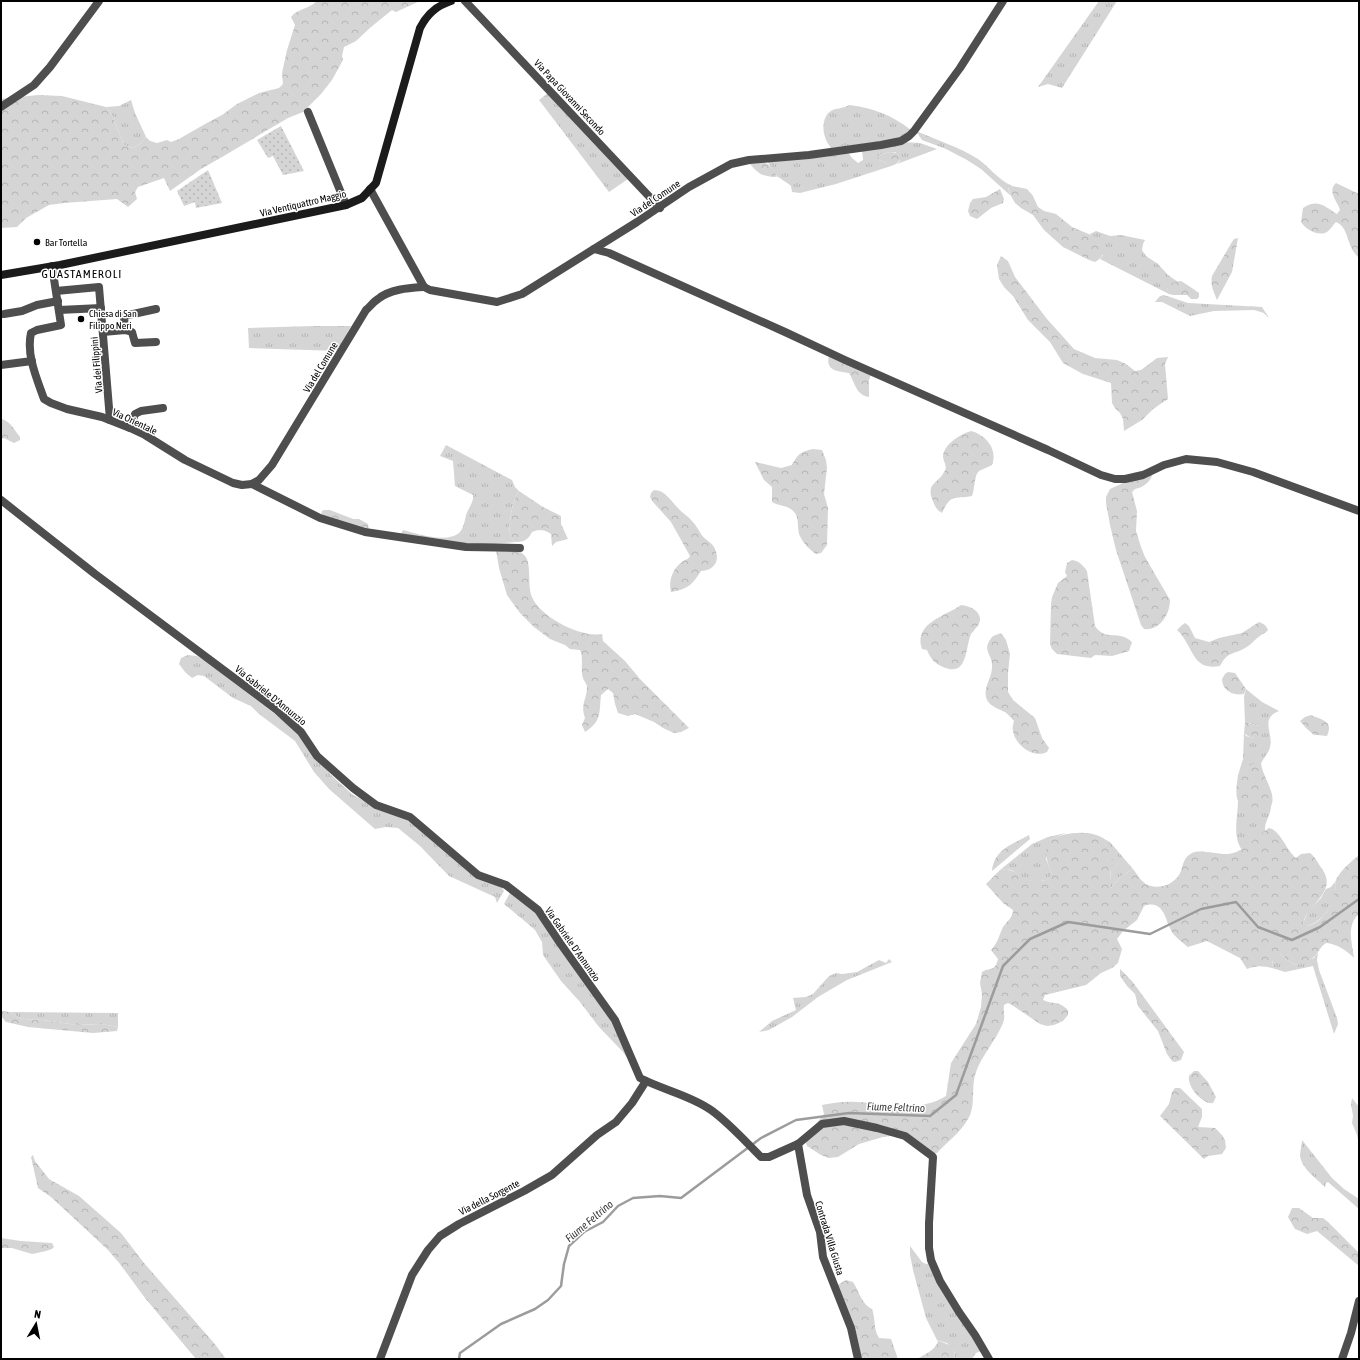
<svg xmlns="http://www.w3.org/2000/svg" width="1360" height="1360" font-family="'Asap Condensed',sans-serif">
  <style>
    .grass { fill: url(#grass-tufts) }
    .forest { fill: url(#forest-crowns) }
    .garden { fill: url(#garden-dots) }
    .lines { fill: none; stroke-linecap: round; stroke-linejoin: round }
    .stream { stroke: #9c9c9c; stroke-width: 2.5 }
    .street { stroke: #4e4e4e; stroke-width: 8 }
    .secondary { stroke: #1b1b1b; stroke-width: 8 }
    .poi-dot { fill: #000; stroke: #fff; stroke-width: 1.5 }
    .labels { text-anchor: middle; stroke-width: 3; stroke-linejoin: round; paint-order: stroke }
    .street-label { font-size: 10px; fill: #000; stroke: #fff }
    .poi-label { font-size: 10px; fill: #000; stroke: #fff; text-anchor: start }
    .water-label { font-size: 11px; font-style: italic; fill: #3d3d3d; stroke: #fff }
    .quarter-label { font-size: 12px; letter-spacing: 1px; fill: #000; stroke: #fff }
  </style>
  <defs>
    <pattern id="grass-tufts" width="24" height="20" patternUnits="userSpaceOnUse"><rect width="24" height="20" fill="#d5d5d5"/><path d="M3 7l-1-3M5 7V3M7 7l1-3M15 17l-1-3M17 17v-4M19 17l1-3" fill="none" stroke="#b5b5b5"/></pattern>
    <pattern id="forest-crowns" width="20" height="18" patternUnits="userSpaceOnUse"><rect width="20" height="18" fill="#d5d5d5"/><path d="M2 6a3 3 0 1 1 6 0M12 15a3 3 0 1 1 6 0" fill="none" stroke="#b5b5b5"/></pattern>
    <pattern id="garden-dots" width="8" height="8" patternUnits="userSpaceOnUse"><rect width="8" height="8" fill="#d5d5d5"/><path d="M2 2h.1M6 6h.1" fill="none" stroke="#b5b5b5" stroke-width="1.8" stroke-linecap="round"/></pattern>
  </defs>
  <rect width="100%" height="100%" fill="#fff"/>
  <g class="grass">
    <polygon points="1099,1 1117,1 1062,88 1048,84 1038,87"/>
    <polygon points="548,93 628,179 609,192 539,100"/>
    <polygon points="131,100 135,113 146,137 140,144 132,148 124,145 113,117 106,107 119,106"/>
    <path d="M 849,105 C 873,108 892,115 911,130 L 900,137 L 885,141 L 831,148 C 829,145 826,141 825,137 C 822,129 823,115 831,111 C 835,108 843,109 849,105 Z"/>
    <path d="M 916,131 C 937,140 959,147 978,159 C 991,168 996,178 1012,186 L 1008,188 L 1011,196 L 981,169 L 967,160 L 946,149 L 922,140 Z"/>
    <path d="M 903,142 L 920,143 L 937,149 L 897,164 L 900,161 L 896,152 L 890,152 L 879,155 L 879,160 L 886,163 L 888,167 L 836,184 L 800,193 L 792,192 L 791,186 C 788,183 779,178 777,176 C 773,171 772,166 767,162 L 847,151 L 852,158 L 858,163 L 863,160 L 862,149 Z"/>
    <polygon points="1096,231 1110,236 1121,235 1145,240 1143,244 1142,250 1146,256 1158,264 1168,275 1178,282 1173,282 1167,289 1169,294 1100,259 1103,255 1090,234"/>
    <polygon points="1164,295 1188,303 1262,307 1269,318 1264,313 1254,310 1214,311 1190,316 1162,302 1155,302 1160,296"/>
    <polygon points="313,326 351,326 338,351 249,348 248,328"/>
    <path d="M 446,445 L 512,480 L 515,487 L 519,491 C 513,499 508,523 510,534 C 510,537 513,539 515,542 L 494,544 L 469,544 L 401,534 L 403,530 C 417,534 448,544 460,532 C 464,527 465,520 466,515 C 469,507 474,502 473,495 L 455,486 L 453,461 L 440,456 Z"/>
    <polygon points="188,655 197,656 207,662 297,731 312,753 331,775 353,795 380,809 402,817 418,826 441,847 501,886 504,891 497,903 495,897 449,876 420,846 398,828 386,827 375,829 329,789 314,772 295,741 259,714 251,706 233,698 204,676 198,675 192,678 185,672 179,664 181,658"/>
    <path d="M 1246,689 L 1262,702 L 1279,711 C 1259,719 1274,733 1270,747 C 1269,753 1263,758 1261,764 C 1251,763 1245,770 1238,775 L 1243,759 L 1244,733 L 1246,736 L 1254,738 L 1259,726 L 1249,723 L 1245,723 L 1244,697 Z"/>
    <path d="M 1238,801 C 1246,809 1254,813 1264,813 L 1271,806 C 1271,815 1264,822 1265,831 L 1245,849 L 1242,850 C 1232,836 1238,816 1238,801 Z"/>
    <path d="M 1066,833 L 1050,840 L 1046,859 L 1052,874 C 1051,876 1050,878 1048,879 C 1044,882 1031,881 1026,880 C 1016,875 1014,867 1000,870 L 1032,844 L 1048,837 Z"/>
    <polygon points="1102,838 1110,842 1133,869 1120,877 1110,889 1110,880 1112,858"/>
    <path d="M 1335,882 C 1338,900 1325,921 1307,926 L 1303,923 L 1309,910 L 1321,898 L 1326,889 L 1331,887 Z"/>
    <polygon points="511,891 529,903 611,1017 634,1068 623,1052 599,1027 580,1002 561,981 543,955 542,942 535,930 527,923 504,904"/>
    <polygon points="1318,953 1317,960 1319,970 1337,1018 1338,1024 1334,1034 1313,966 1285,972 1272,968 1273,959 1275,954 1280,954 1290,962 1296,965 1314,958"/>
    <polygon points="889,959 892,962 847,980 818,997 792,1017 769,1030 759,1032 772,1021 796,1010 793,998 806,997 813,994 829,976 836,973 842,974 857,972 879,960 886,963"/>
    <polygon points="10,1012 118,1013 118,1027 101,1024 77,1025 43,1020 24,1019 18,1017"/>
    <polygon points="1352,1098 1359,1107 1359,1145 1357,1135 1352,1123 1353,1116 1351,1104"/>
    <path d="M 1302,1140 L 1332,1178 L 1344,1189 L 1359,1199 L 1359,1209 L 1328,1182 L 1326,1183 L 1325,1187 C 1317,1179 1302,1169 1300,1156 C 1300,1151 1302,1145 1302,1140 Z"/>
    <polygon points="910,1246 922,1262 926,1264 929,1263 981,1351 976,1353 972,1359 955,1359 954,1350 947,1343 937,1340 926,1318 913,1270 910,1255"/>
  </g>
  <g class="forest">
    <path d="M 317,1 L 420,1 L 396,12 L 392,10 L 371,27 L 356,41 L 344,47 L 342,56 L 343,60 L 332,80 L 321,94 L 303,112 L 288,118 L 222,157 L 201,169 L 170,191 L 164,178 L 138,187 L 135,192 L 137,199 L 128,207 L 117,199 L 64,203 L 49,205 L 26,218 L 17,227 L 1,228 L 1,99 L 38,95 L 62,96 L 106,107 L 113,117 L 124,145 L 132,148 L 140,144 L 146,137 L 150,141 L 157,143 L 167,140 L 171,142 L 179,139 L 205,124 L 222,115 L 237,104 L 259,93 L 279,88 L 283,84 L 282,73 L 287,50 L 295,25 L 291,17 C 297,9 309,9 317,1 Z"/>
    <path d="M 890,152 L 899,153 L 901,155 C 901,163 894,165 888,167 L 886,163 L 879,160 L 877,158 L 879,155 Z"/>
    <path d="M 748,162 C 764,162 770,160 777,177 C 761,177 758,173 748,162 Z"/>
    <path d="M 1336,183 L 1359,194 L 1359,258 C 1356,255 1353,252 1351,247 C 1347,238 1346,226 1336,222 C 1333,225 1330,230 1327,232 C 1318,237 1305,229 1301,222 L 1303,208 C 1318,198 1325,207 1337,214 L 1340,210 C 1337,201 1327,191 1336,183 Z"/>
    <path d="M 1012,186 L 1027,189 L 1033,196 L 1038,207 L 1044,211 L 1056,214 L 1072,227 L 1098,238 C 1104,249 1107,255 1095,262 L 1089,260 L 1063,247 L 1044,230 L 1033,215 L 1021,208 L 1015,203 L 1011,196 L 1008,187 Z"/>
    <polygon points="1000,189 1004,199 1003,203 991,208 977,219 970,216 968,211 970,203 973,199 986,197"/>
    <path d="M 1238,238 L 1232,272 L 1217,300 C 1214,292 1210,286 1212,276 L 1232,242 L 1234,239 Z"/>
    <polygon points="1001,256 1008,261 1015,277 1047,319 1074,349 1095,358 1117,360 1126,364 1135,371 1141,370 1157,358 1168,357 1165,364 1168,399 1153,409 1142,420 1124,431 1123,419 1120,413 1115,408 1112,403 1111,383 1083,374 1063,363 1050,342 1028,320 1013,296 1004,287 999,279 997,265"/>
    <polygon points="1181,281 1189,286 1199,293 1199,297 1197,299 1191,299 1187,295 1173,295 1169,294 1167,290 1169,283"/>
    <path d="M 829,355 L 871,374 L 869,380 L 869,397 C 856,395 855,383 849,373 C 837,371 825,371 829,355 Z"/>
    <path d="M 1,419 C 11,421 14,430 20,437 L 20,440 L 14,443 L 4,438 L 1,439 Z"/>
    <path d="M 971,431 C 986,435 998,449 992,465 C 988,467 983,469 979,471 C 974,475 975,489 972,496 C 954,500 952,492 942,513 C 937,510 935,507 933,501 C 925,483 938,484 944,472 C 948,467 944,463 943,457 C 943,445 960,434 971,431 Z"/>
    <path d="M 813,449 L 822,450 L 826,460 L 827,468 L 824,494 L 828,508 L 827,545 L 821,553 L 816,554 C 811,551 802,542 800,536 C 796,528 801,517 792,510 C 787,505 778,506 772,502 L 772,487 L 764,480 L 755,462 L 781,468 L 792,465 C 798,454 800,452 813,449 Z"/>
    <path d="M 1149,469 L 1153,472 C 1152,481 1143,488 1135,489 L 1132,492 L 1137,511 L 1136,531 L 1141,547 L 1145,557 L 1170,600 C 1170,614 1160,631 1144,629 L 1141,625 L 1116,550 L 1110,525 L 1106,503 L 1106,497 L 1110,489 L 1121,484 L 1133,473 Z"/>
    <path d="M 654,490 C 665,490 671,501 678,508 C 682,513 688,516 692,521 C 696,525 698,529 701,534 C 704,539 711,542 714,547 C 721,560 715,570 701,571 C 692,585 688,589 671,592 C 668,581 673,568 682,562 C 686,559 688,560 690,556 L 671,522 L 653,502 L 650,497 L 651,493 Z"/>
    <path d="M 519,491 L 543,507 L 561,516 L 561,524 L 568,539 L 556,542 L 552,546 L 551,534 C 544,529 539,529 532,532 C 528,540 524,542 515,542 C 513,539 510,537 510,534 C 508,523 513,499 519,491 Z"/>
    <polygon points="324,510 330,510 353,519 359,519 368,524 369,531 321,516 322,511"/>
    <path d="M 496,550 C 505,550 518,547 525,556 C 532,564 527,586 532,597 C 540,617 581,638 602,634 L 603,641 L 625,661 L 640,679 L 689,728 L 681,732 L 674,733 L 663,728 L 654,722 L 635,714 L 628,716 L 618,713 L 615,704 L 613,693 L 608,689 L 601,695 C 599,713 602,721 585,732 L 582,725 L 585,718 C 580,704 587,699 587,687 C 587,683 584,682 583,678 C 580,669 584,659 580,650 L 570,649 L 565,645 L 550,639 L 534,627 L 520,613 L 507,595 L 499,568 Z"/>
    <path d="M 1072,560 C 1079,561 1083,565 1087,571 L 1095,626 C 1106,642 1118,629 1132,642 L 1129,651 L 1112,656 L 1095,655 L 1091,658 L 1057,654 L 1052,649 L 1050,644 L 1051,604 L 1052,597 L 1058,583 L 1067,576 L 1065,572 L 1067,563 Z"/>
    <path d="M 961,605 C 969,606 978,609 980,618 C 981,624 974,630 971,634 C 965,648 968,678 943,667 C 934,663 931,659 927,650 L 922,649 C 913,623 946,616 961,605 Z"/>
    <path d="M 1259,622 C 1264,624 1266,625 1268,630 C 1265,634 1263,633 1260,636 C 1255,639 1251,645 1245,648 C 1233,655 1228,651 1220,666 C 1197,670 1195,656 1185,640 C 1183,636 1180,633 1177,630 L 1181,626 L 1185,623 L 1189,626 L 1195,638 L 1209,642 L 1219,638 L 1242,633 Z"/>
    <path d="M 1001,633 L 1006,640 L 1010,654 L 1008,673 L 1008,692 L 1013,700 L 1035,718 L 1042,738 L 1049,748 L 1047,752 C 1034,759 1015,745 1013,731 C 1012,728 1013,725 1014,721 C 1011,718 1009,715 1005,712 C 999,709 991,707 987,700 C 982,688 992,679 992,667 C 993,653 980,651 993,636 Z"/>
    <path d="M 1228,672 L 1235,673 L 1246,689 L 1244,694 C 1234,696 1222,691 1222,679 L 1225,674 Z"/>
    <path d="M 1311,715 C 1322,720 1334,721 1327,736 L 1317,735 L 1314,735 L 1306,728 L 1300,721 L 1305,717 Z"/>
    <path d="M 1245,723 L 1249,723 L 1259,726 L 1262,731 L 1261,737 C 1256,740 1248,737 1244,733 Z"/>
    <path d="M 1255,763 L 1261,764 C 1264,782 1286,804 1260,815 C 1255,813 1240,806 1238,801 C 1235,795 1237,782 1238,775 L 1249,766 Z"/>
    <path d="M 1269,828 C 1281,831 1286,850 1296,858 L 1301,854 L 1310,853 C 1315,857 1317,861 1320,866 C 1340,891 1310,901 1303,923 L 1308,926 C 1323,922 1333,906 1335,890 C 1336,886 1334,882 1337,878 C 1342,869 1351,862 1359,855 L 1359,914 C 1346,925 1352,943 1354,958 C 1346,950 1337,944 1326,943 C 1320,947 1320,950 1316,955 C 1311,961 1303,963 1296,965 L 1290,962 L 1280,954 L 1276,954 L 1273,959 L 1272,968 C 1263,966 1256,965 1247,969 L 1240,958 L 1207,941 L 1188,947 C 1183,943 1176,938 1172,932 C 1165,920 1164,899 1144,906 L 1137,920 L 1123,931 L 1117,939 L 1122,949 L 1118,963 L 1112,968 L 1101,973 L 1086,985 L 1045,995 L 1043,1000 C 1054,1005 1058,1000 1068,1010 L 1068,1015 L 1063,1021 L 1054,1025 L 1047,1026 L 1040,1024 L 1012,1005 L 1008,1003 L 1004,1005 C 1003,1010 1005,1015 1004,1020 C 997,1041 978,1058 974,1080 C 972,1093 975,1108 968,1119 C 960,1133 947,1142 937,1153 L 933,1155 L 898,1135 L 883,1137 L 859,1144 L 838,1157 L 829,1158 L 821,1155 L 807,1146 C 801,1133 818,1124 824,1114 L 822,1105 C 833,1103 844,1101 856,1102 C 888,1103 916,1114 946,1096 L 951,1063 L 976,1024 L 981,1007 L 982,994 L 980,983 L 982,972 C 990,967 995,972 998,959 L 991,950 C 998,943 999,935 1003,927 C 1007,921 1013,918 1013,910 L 1003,903 L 986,884 L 1000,870 L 1006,869 L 1015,872 L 1027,880 L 1042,881 L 1048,879 L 1052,874 C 1047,862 1043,852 1050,840 C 1065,831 1104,827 1111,848 C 1115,858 1110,869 1110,879 C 1110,882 1111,886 1111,888 L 1120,877 L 1133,869 C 1137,874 1142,883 1148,885 C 1160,890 1176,884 1181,871 C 1183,864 1184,857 1192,853 C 1201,849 1218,855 1228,854 C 1245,852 1255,837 1269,828 Z"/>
    <path d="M 1029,835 L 1030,839 L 992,871 C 994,849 1013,844 1029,835 Z"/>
    <path d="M 1120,969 C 1125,973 1127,977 1132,981 L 1184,1052 L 1181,1060 L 1175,1062 L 1172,1061 L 1167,1054 L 1158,1031 L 1138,1006 L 1135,994 L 1127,986 L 1120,976 Z"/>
    <polygon points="1,1011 10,1012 18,1017 24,1019 43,1020 77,1025 101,1024 118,1027 117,1031 93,1033 28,1027 6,1022 1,1016"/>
    <path d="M 1194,1071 L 1198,1071 L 1208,1082 L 1216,1097 L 1213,1103 C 1203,1105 1187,1087 1189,1076 Z"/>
    <polygon points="1175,1088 1180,1088 1202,1109 1202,1117 1198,1127 1215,1128 1222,1135 1225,1140 1226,1148 1222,1154 1208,1156 1204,1159 1160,1116 1169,1104 1172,1092"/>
    <polygon points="33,1155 35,1161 49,1179 79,1196 121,1233 144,1263 214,1343 226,1359 196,1359 145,1298 120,1264 108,1250 51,1197 38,1188 31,1157"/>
    <polygon points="1292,1208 1299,1208 1313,1218 1323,1218 1328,1222 1357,1251 1359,1254 1359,1266 1317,1231 1307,1234 1295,1229 1288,1217"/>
    <polygon points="1,1238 21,1241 52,1243 54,1247 52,1249 46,1251 32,1254 12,1248 1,1248"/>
    <path d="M 846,1280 L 853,1282 C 859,1291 862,1305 872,1309 C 876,1320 873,1329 879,1338 L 891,1339 L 898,1359 L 861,1359 L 836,1286 Z"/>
    <path d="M 937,1340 L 952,1346 L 954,1350 L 955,1359 L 917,1359 C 925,1354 934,1351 938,1342 Z"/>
  </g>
  <g class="garden">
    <polygon points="281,126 304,171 283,175 273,156 268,158 257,140"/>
    <polygon points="208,170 222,203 196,208 195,202 184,206 177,191"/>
  </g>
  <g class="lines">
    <polyline class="stream" points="459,1359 460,1353 501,1324 535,1309 548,1300 561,1286 564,1264 569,1246 584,1232 603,1222 618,1206 633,1198 660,1196 681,1198 761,1138 796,1120 849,1113 930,1116 956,1095 1003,966 1030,939 1068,922 1150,934 1201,909 1236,902 1258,927 1292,940 1320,927 1359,899"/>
    <g class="street">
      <polyline points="465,1 660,208"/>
      <polyline points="1,107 34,85 50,67 99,1"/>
      <polyline points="308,112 346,205"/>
      <polyline points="370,189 424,287 430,290 497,302 522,294 637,222 689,187 731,164 749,160 809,155 881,145 901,141 909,136 914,131 960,68 1003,1"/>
      <polyline points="594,249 609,253 785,332 845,360 1048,450 1101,475 1115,479 1125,479 1143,475 1164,465 1186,459 1217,462 1253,472 1359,511"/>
      <path d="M 52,266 L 61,325 L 37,330 L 31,333 C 26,355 37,379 44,399 L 51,403 L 67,409 L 102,417 L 130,428 L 145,435 L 185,460 L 233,483 L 242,485 L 252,484 L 259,480 L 272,465 L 366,310 C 370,307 373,302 378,299 C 390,289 409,288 424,287"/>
      <polyline points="56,291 99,287 110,420"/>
      <polyline points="59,310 101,308"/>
      <polyline points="4,314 22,311 37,305 58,301"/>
      <polyline points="125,330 124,316 156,309"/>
      <polyline points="103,332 125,330 132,332 135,343 156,342"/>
      <polyline points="1,365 32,361"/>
      <polyline points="130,428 135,414 141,411 163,408"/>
      <polyline points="252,484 320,518 365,532 466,547 520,548"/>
      <path d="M 1,500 L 95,574 L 277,710 L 301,732 L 317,756 L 353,788 L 376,805 L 410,817 L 478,875 L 506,885 L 538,910 L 560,943 L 615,1020 L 640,1078 C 663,1090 690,1095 711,1110 C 728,1122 746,1142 761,1157 L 769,1157 L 798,1144 L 822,1124 L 844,1121 L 877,1128 L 905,1136 L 932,1156 L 933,1157 L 929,1223 L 929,1248 L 931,1260 L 940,1281 L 959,1312 L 975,1335 L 989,1359"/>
      <polyline points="798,1144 807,1195 820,1232 823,1257 851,1328 858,1359"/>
      <polyline points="380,1359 412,1275 428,1250 440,1236 459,1224 524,1191 552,1175 597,1135 616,1122 632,1103 646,1081"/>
      <polyline points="1342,1359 1351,1333 1359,1301"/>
    </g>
    <path class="secondary" d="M 1,275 L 60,265 L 346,205 L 362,198 L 376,183 L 420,28 C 427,14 436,6 451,1"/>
  </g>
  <g class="poi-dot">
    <circle cx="37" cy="242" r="4"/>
    <circle cx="81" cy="319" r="4"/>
  </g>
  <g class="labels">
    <g class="street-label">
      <text transform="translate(570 97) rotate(47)" y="4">Via Papa Giovanni Secondo</text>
      <text transform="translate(655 198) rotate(-34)" y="4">Via del Comune</text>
      <text transform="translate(303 203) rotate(-13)" y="4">Via Ventiquattro Maggio</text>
      <text transform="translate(96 365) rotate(-95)" y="4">Via dei Filippini</text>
      <text transform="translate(320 367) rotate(-59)" y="4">Via del Comune</text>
      <text transform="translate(135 421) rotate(25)" y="4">Via Orientale</text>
      <text transform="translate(271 695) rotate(39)" y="4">Via Gabriele D'Annunzio</text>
      <text transform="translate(573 944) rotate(55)" y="4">Via Gabriele D'Annunzio</text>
      <text transform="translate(489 1197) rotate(-27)" y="4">Via della Sorgente</text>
      <text transform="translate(830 1238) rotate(73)" y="4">Contrada Villa Giusta</text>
    </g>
    <g class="poi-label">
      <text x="45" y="246">Bar Tortella</text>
      <text x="89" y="317">Chiesa di San<tspan x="89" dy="12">Filippo Neri</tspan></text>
    </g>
    <g class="water-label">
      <text transform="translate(896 1107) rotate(2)" y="4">Fiume Feltrino</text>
      <text transform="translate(589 1221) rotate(-40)" y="4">Fiume Feltrino</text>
    </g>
    <g class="quarter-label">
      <text x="82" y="278">GUASTAMEROLI</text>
    </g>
  </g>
  <rect width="1360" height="1360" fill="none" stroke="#000000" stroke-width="4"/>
  <g transform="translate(36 1324) rotate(10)" stroke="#ffffff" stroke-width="3" paint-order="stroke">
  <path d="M0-3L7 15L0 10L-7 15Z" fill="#000000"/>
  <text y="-6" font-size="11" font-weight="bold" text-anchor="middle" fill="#000000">N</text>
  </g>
</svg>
